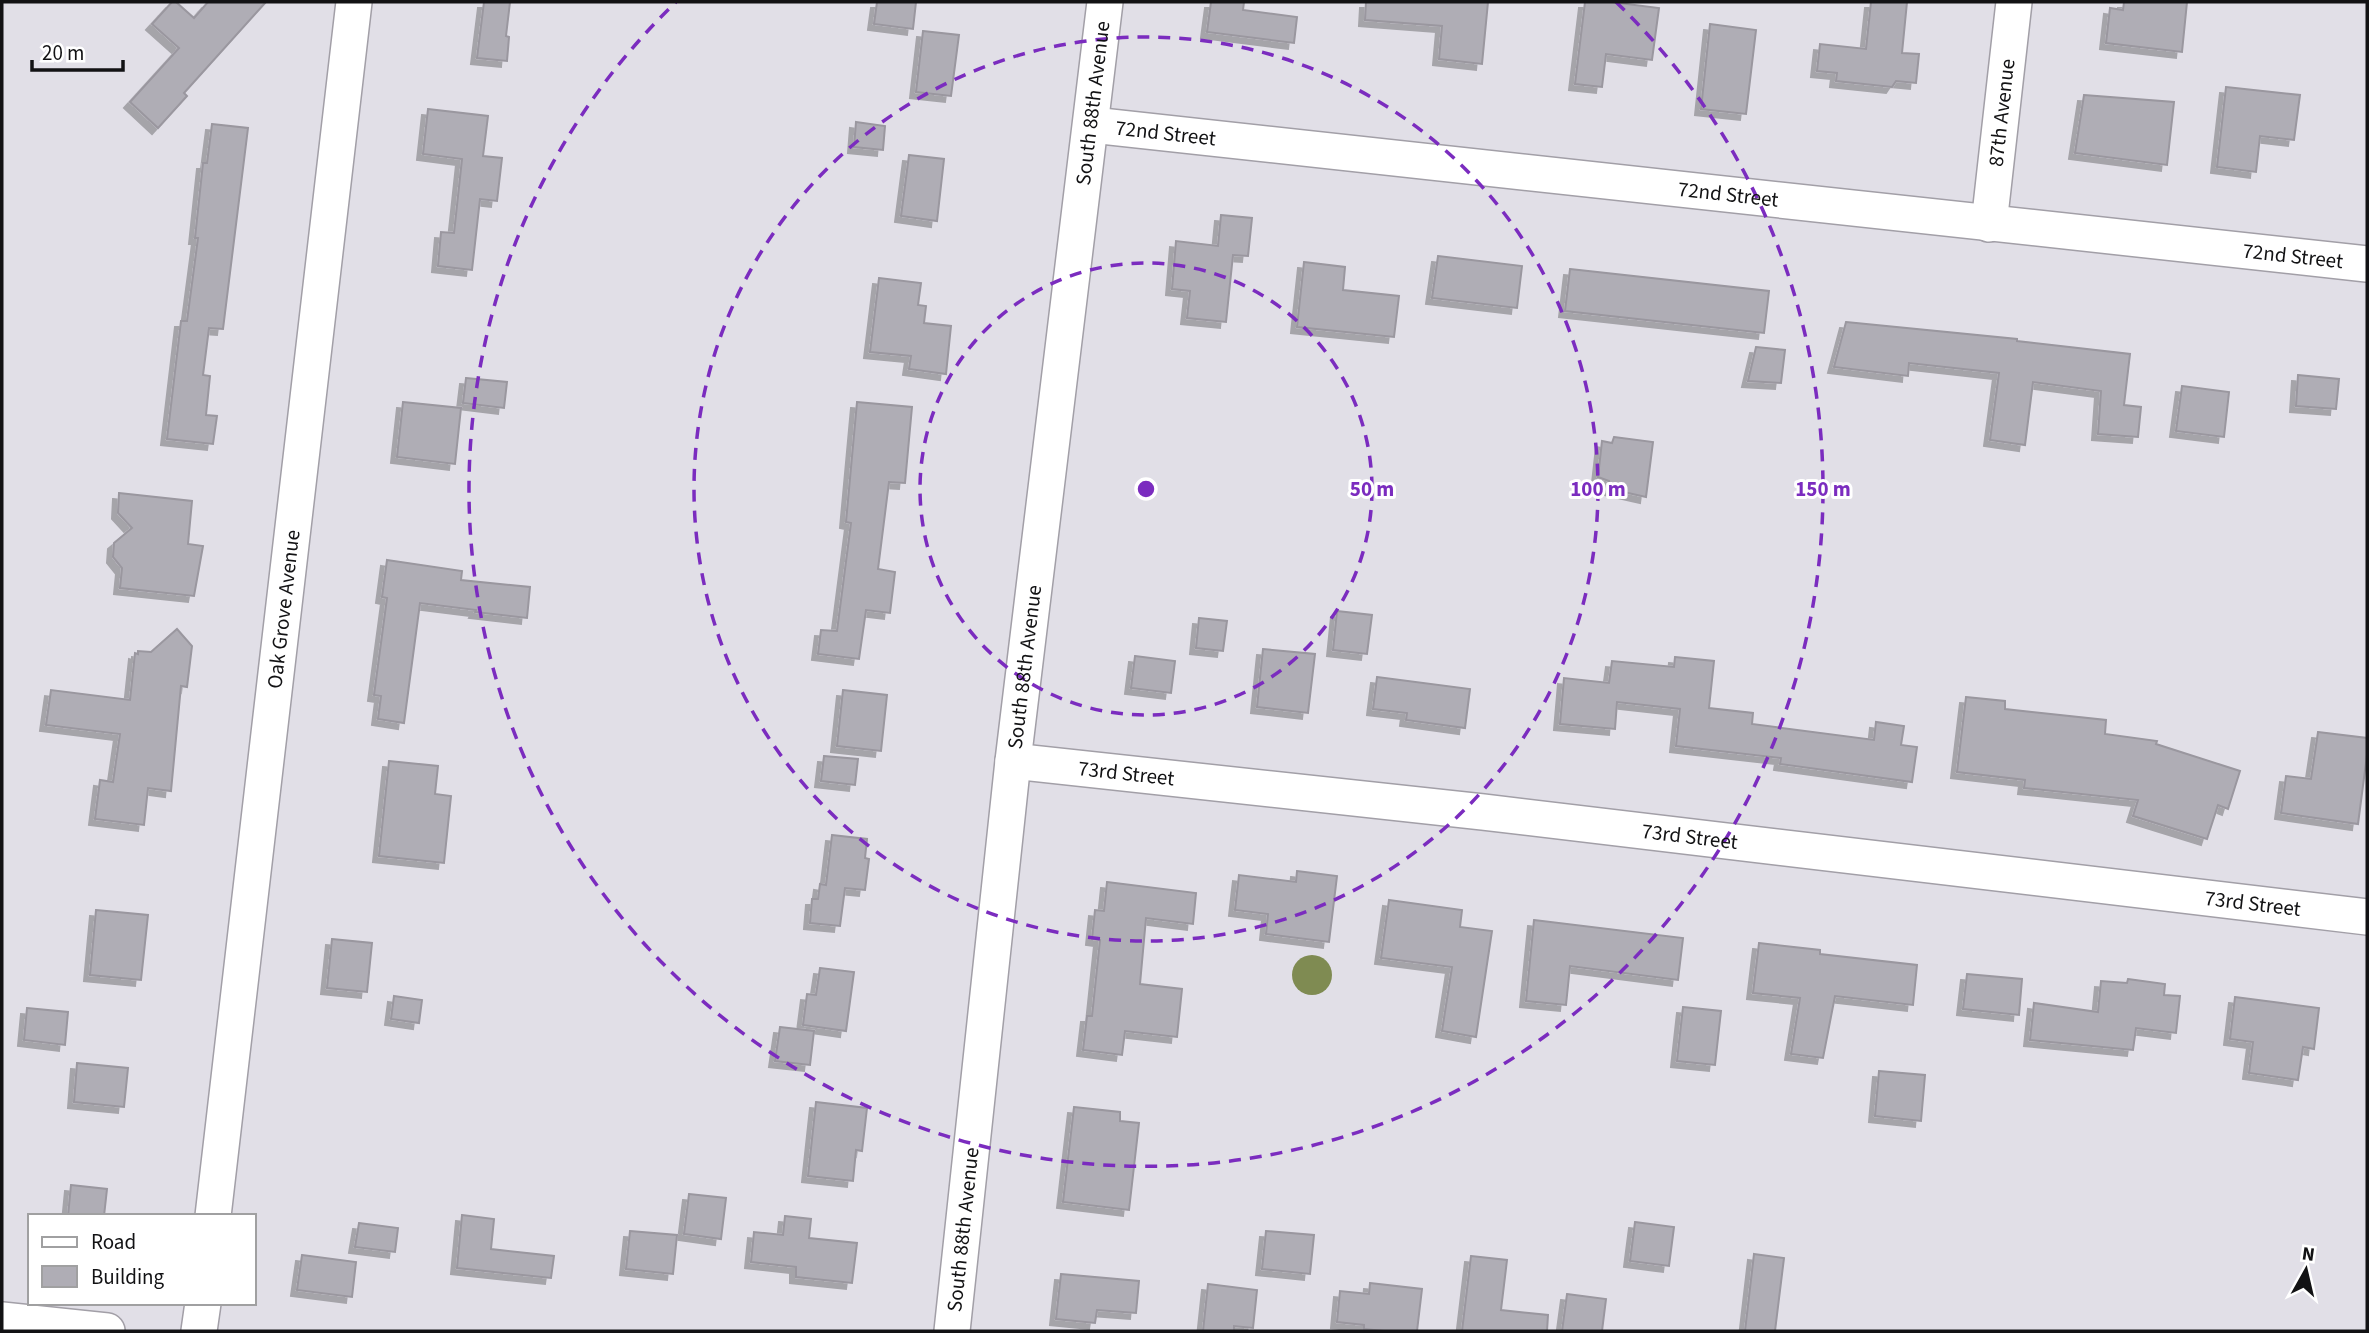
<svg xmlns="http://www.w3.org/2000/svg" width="2369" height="1333" font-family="'Source Sans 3',sans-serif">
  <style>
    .water { fill: #7f8b52 }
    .building { fill: #afadb5; stroke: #9a979f; stroke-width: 2; filter: url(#shadow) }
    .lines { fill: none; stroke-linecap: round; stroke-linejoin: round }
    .street-casing { stroke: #a29fa7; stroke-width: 38 }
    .street { stroke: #fff; stroke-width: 35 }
    .ring { fill: none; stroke: #7b2cbf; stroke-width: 3.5; stroke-dasharray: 12 9 }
    .labels { text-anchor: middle; stroke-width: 6; stroke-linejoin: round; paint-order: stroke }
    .street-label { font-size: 21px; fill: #121214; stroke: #fff }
    .centre { fill: #7b2cbf; stroke: #fff; stroke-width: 3.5 }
    .ring-label { font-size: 21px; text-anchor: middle; font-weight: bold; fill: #7b2cbf; stroke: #fff; stroke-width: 6; stroke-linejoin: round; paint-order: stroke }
  </style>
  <defs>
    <filter id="shadow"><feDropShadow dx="-6" dy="6" stdDeviation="0" flood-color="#0004"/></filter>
  </defs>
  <rect width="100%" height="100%" fill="#e1dfe7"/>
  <circle class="water" cx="1312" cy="975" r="20"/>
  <g class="building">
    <polygon points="172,2 176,2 194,18 208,2 266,2 184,93 187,96 158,128 130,102 179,48 152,24"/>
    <polygon points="484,2 510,2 506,36 509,37 507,61 477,58"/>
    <polygon points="877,2 916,2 913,29 874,24"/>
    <polygon points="1211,2 1244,2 1243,10 1297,17 1294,43 1207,32"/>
    <polygon points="1366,2 1488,2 1482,64 1439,59 1442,26 1365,20"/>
    <polygon points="1585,2 1611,2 1659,8 1652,60 1606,54 1602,87 1575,84"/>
    <polygon points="1871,2 1907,2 1902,53 1919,54 1916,83 1896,81 1892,87 1836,81 1837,73 1817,71 1820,44 1866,49"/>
    <polygon points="2124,2 2187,2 2182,52 2106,43 2110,8 2123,10"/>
    <polygon points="1710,24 1756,30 1746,114 1701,109"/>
    <polygon points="923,31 959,35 951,96 916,92"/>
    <polygon points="2226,87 2300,95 2294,140 2260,136 2256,172 2217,167"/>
    <polygon points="2084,95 2174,102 2167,165 2075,153"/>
    <polygon points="428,109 488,116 483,156 502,158 497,201 480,199 472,270 438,266 441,232 454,233 462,159 423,154"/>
    <polygon points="856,122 885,126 883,150 854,147"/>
    <polygon points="212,124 248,128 223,329 209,328 203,375 210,376 206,415 217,416 213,444 167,439 181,321 187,321 198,238 195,238 203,163 207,163"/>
    <polygon points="909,155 944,159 937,221 901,216"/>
    <polygon points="1221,215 1252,218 1248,256 1233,255 1226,322 1187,318 1190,291 1172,289 1176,241 1218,246"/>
    <polygon points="1438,256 1522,266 1517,308 1432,298"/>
    <polygon points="1304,262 1345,267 1343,290 1399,296 1394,337 1297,327"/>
    <polygon points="1570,269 1769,291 1764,333 1565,311"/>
    <polygon points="879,278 921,283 918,305 926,306 924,323 951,326 946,374 909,369 911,356 870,352"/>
    <polygon points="1846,322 2017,339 2017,341 2130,354 2124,405 2141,407 2138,437 2098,434 2101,391 2033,382 2025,445 1990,440 1999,373 1909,363 1908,376 1834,367"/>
    <polygon points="1756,347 1785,350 1781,383 1748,381"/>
    <polygon points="2298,375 2339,379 2336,409 2296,406"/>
    <polygon points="466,378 507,382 504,408 463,403"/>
    <polygon points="2182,386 2229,392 2224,437 2176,431"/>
    <polygon points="403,402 461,408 455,464 397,457"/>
    <polygon points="857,402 912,407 905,483 889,482 878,569 895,572 890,613 866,610 859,659 818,654 821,630 837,631 851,523 846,522"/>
    <polygon points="1614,437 1653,442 1646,497 1610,489 1609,481 1598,477 1602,441 1612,443"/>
    <polygon points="119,493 192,501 188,544 203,546 194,596 120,588 122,568 113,557 114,543 132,528 118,513"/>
    <polygon points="387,560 462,571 461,580 530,587 527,618 475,612 476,610 420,603 404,723 378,719 381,696 374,695 387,598 382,597"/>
    <polygon points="1337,611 1372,615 1367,654 1333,650"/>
    <polygon points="1199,618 1227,621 1223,651 1196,648"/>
    <polygon points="177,629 192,646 187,687 181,686 171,791 148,788 144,825 95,819 100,780 113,782 120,734 46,725 51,690 130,700 135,653 138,654 138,651 151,652"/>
    <polygon points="1263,649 1315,654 1308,713 1257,707"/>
    <polygon points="1135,656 1175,661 1171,693 1131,688"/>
    <polygon points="1675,657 1714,661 1709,708 1753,713 1752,724 1874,740 1876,722 1904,726 1901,745 1917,747 1912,782 1780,764 1781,758 1676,746 1680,709 1617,702 1615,729 1560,724 1564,678 1609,683 1612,661 1674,667"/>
    <polygon points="1377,677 1470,689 1465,728 1406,720 1407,713 1373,709"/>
    <polygon points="843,690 887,695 881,751 837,746"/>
    <polygon points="1966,697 2005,701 2005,709 2106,720 2105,734 2157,741 2156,744 2240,771 2228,809 2218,805 2207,839 2133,816 2138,800 2024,788 2025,780 1957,772"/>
    <polygon points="2318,732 2367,738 2367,755 2358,824 2281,813 2286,776 2311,779"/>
    <polygon points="824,756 858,759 855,785 821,781"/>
    <polygon points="389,761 438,766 435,794 451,796 444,863 379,856"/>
    <polygon points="832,835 867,839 865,858 869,859 865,890 845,888 840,926 810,923 812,899 818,899 820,884 826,885"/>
    <polygon points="1297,871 1337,876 1329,942 1266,934 1268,914 1235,910 1239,875 1296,882"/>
    <polygon points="1107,882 1196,893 1193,924 1146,918 1140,984 1182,989 1177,1037 1125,1031 1122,1055 1083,1050 1087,1016 1092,1016 1100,940 1092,939 1095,910 1104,911"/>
    <polygon points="1389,900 1462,910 1460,927 1492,931 1476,1037 1442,1031 1452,967 1381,958"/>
    <polygon points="96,910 148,915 141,980 90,975"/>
    <polygon points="1534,920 1683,938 1678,980 1570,966 1566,1005 1526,1001"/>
    <polygon points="332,939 372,943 367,992 327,988"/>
    <polygon points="1759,943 1820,950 1820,954 1917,965 1913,1005 1835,996 1823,1058 1791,1054 1800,998 1753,993"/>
    <polygon points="820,968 854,972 846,1031 803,1025 807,994 816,995"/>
    <polygon points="1967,974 2022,979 2019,1015 1963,1009"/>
    <polygon points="2128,979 2165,984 2164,995 2180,996 2176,1033 2136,1028 2133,1050 2030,1040 2034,1003 2098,1012 2101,981 2127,983"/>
    <polygon points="394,996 422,1000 419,1023 391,1019"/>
    <polygon points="2235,997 2319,1008 2314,1049 2303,1047 2298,1080 2249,1073 2253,1042 2230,1039"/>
    <polygon points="1683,1007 1721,1011 1715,1065 1677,1061"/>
    <polygon points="27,1008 68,1012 65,1045 24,1040"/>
    <polygon points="780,1027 814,1031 810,1065 775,1061"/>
    <polygon points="77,1063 128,1068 124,1107 74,1102"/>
    <polygon points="1879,1071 1925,1075 1921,1121 1875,1116"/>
    <polygon points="816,1102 867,1108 862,1151 856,1150 853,1181 808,1176"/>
    <polygon points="1074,1107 1120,1112 1120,1121 1139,1123 1129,1210 1063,1202"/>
    <polygon points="71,1185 107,1189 104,1216 68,1216"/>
    <polygon points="689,1194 726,1198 721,1239 684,1234"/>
    <polygon points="462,1215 494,1219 491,1249 554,1256 551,1278 457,1268"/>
    <polygon points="785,1216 811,1219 809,1238 857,1243 852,1283 796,1277 796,1267 751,1262 754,1232 783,1235"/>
    <polygon points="1635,1222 1674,1227 1669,1266 1630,1261"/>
    <polygon points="359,1223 398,1228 395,1252 355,1247"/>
    <polygon points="630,1231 677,1235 673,1274 626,1269"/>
    <polygon points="1266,1231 1314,1235 1310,1274 1262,1269"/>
    <polygon points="1754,1254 1784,1258 1775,1331 1745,1331"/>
    <polygon points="302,1255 356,1262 352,1297 297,1290"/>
    <polygon points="1471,1256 1507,1260 1501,1310 1548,1315 1547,1331 1462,1331"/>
    <polygon points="1061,1274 1139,1281 1136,1313 1097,1310 1095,1323 1056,1319"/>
    <polygon points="1370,1283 1422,1289 1417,1331 1384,1331 1364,1329 1364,1325 1337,1322 1340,1291 1369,1294"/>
    <polygon points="1208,1284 1257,1290 1253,1328 1234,1326 1234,1331 1203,1331"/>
    <polygon points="1567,1294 1606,1299 1602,1331 1562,1331"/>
  </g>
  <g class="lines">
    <g class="street-casing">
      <g id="street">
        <path id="s1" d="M 1092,125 L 2367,264"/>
        <path id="s2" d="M 1989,224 L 2014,2"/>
        <path id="s3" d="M 1013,761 L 1483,812 L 2367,917"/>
        <path id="s4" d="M 213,1216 L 354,2"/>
        <polyline points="2,1320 107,1331"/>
        <polyline points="199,1331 203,1303"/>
        <path id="s5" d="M 952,1331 L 1013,761 L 1105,2"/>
      </g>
    </g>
    <use href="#street" class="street"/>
  </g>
  <g class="ring">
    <circle cx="1146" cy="489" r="226"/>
    <circle cx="1146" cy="489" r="452"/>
    <path d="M1616 2A677 677 0 1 1 676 2"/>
  </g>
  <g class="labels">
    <g class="street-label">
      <text dy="7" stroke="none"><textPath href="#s5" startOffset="1236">South 88th Avenue</textPath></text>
      <text dy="7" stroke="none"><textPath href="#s2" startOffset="112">87th Avenue</textPath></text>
      <text dy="7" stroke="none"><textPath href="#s1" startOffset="74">72nd Street</textPath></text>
      <text dy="7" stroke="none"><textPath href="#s1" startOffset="640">72nd Street</textPath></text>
      <text dy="7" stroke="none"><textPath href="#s1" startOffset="1208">72nd Street</textPath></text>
      <text dy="7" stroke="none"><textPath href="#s4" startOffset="611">Oak Grove Avenue</textPath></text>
      <text dy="7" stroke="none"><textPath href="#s5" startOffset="668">South 88th Avenue</textPath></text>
      <text dy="7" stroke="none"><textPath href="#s3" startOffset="114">73rd Street</textPath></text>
      <text dy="7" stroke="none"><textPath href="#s3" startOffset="681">73rd Street</textPath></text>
      <text dy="7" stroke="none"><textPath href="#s3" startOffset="1248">73rd Street</textPath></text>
      <text dy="7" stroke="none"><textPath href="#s5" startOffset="102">South 88th Avenue</textPath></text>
    </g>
  </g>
  <circle cx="1146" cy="489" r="10" class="centre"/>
  <g class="ring-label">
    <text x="1372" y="496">50 m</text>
    <text x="1598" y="496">100 m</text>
    <text x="1823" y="496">150 m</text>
  </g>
  <rect width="2369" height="1333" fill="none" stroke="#121214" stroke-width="7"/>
  <rect x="28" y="1214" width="228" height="91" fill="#ffffff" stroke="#a0a0a1" stroke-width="2"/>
  <rect x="42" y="1237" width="35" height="10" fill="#ffffff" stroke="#a0a0a1" stroke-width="2"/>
  <text x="91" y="1249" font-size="21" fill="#121214">Road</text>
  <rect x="42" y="1266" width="35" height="21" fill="#afadb5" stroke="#a0a0a1" stroke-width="2"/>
  <text x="91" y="1284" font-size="21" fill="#121214">Building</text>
  <g transform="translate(2306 1270) rotate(8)" stroke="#ffffff" stroke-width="5" paint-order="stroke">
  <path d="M0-5L12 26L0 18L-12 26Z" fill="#121214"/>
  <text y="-10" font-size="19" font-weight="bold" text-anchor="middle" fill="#121214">N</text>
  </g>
  <path d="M32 60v10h91v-10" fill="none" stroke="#121214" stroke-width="3.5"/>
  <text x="42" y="60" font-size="21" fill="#121214" stroke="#ffffff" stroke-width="5" paint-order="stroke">20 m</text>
</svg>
